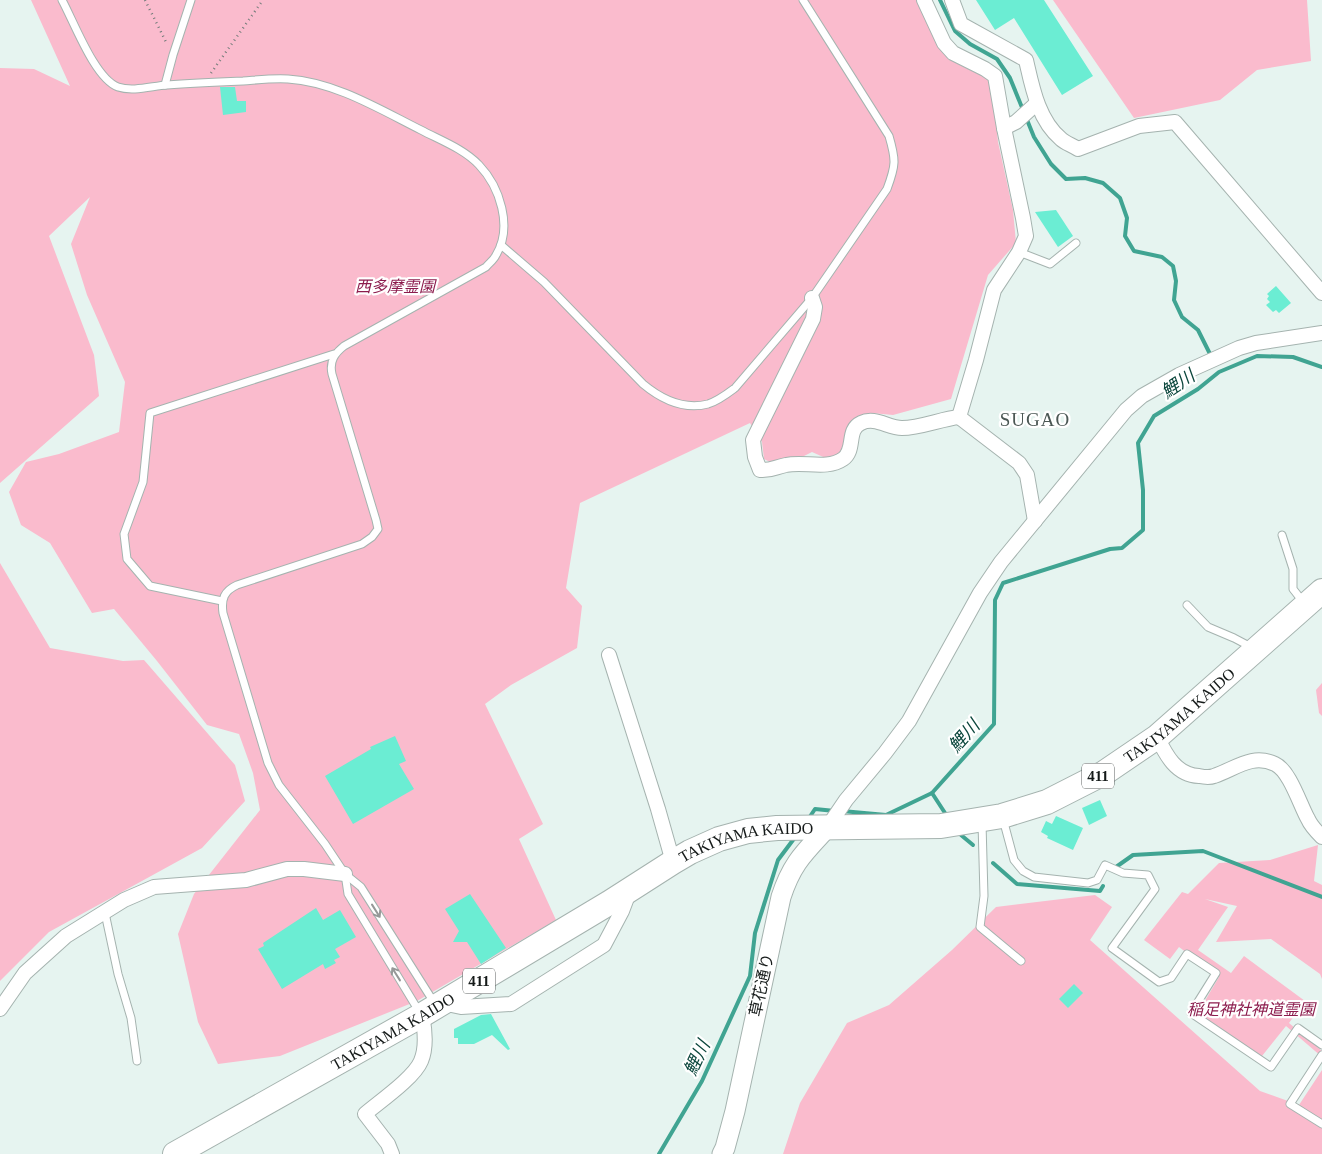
<svg xmlns="http://www.w3.org/2000/svg" width="1322" height="1154" font-family="'Times New Roman','Noto Sans JP',serif">
  <style>
    .green { fill: #fabbcd }
    .lines { fill: none; stroke-linecap: round; stroke-linejoin: round }
    .stream { stroke: #40a492; stroke-width: 4 }
    .building { fill: #6bedd3 }
    .lane-casing { stroke: #a5b3af; stroke-width: 9 }
    .street-casing { stroke: #a5b3af; stroke-width: 16 }
    .secondary-casing { stroke: #a5b3af; stroke-width: 21 }
    .highway-casing { stroke: #a5b3af; stroke-width: 26 }
    .path { stroke: #737c7a; stroke-width: 2.5; stroke-dasharray: 1 4; stroke-linecap: butt }
    .lane { stroke: #fff; stroke-width: 7 }
    .street { stroke: #fff; stroke-width: 14 }
    .secondary { stroke: #fff; stroke-width: 19 }
    .highway { stroke: #fff; stroke-width: 24 }
    .oneway { stroke: #969898 }
    .labels { text-anchor: middle; stroke-width: 4.5; stroke-linejoin: round; paint-order: stroke }
    .shield { fill: #fff; stroke: #5b5f5e; stroke-width: 1 }
    .shield-label { font-size: 15px; font-weight: bold; fill: #151a19 }
    .park-label { font-size: 16px; font-style: italic; fill: #8c1c4d; stroke: #fff }
    .street-label { font-size: 16px; fill: #151a19; stroke: #fff }
    .water-label { font-size: 18px; font-style: italic; fill: #0c473d; stroke: #fff }
    .quarter-label { font-size: 19px; letter-spacing: 1px; fill: #4b5754; stroke: #fff }
  </style>
  <rect width="100%" height="100%" fill="#e6f4f0"/>
  <g class="green">
    <polygon points="31,0 930,0 950,44 992,83 998,142 1013,210 1016,243 988,275 951,399 893,415 872,413 851,427 847,449 830,460 812,452 796,460 776,465 764,459 762,442 750,423 580,503 566,588 582,606 577,648 511,685 485,704 543,824 519,839 556,920 417,1001 280,1056 218,1064 198,1022 178,934 194,894 260,810 253,773 239,734 207,725 157,661 114,609 92,613 50,543 21,525 9,492 26,462 59,454 119,432 125,382 87,295 71,244 90,197 49,236 94,355 99,396 0,483 0,68 34,69 70,86"/>
    <polygon points="1053,0 1307,0 1311,61 1257,70 1220,100 1134,118"/>
    <polygon points="0,563 50,648 123,661 144,660 235,765 245,801 202,848 49,932 0,981"/>
    <polygon points="1322,683 1322,716 1319,713 1316,690"/>
    <polygon points="1318,845 1314,881 1322,885 1322,979 1320,974 1271,939 1216,942 1237,906 1205,899 1228,907 1198,950 1231,973 1244,956 1305,1001 1289,1023 1322,1051 1322,1057 1286,1026 1258,1061 1196,1016 1219,977 1179,947 1170,959 1144,940 1182,892 1188,894 1219,863 1270,860"/>
    <polygon points="1095,895 1112,907 1090,940 1260,1091 1299,1105 1322,1070 1322,1154 783,1154 800,1103 847,1023 889,1005 952,950 996,907"/>
  </g>
  <g class="lines">
    <g class="stream">
      <polyline points="940,0 955,31 970,44 997,59 1010,78 1034,137 1051,164 1066,179 1085,178 1103,183 1120,198 1127,218 1125,236 1134,251 1162,257 1173,266 1176,281 1174,300 1182,317 1198,330 1211,356"/>
      <polyline points="932,793 945,813"/>
      <polyline points="842,811 886,815 932,793 994,724 995,600 1003,583 1110,549 1122,548 1143,530 1143,490 1138,443 1154,416 1198,389 1219,372 1257,356 1293,357 1322,367"/>
      <polyline points="809,818 815,809 835,811"/>
      <polyline points="961,835 973,845"/>
      <polyline points="993,863 1017,884 1100,891 1103,886"/>
      <polyline points="1116,867 1133,855 1203,851 1322,897"/>
      <polyline points="659,1154 702,1081 750,976 755,933 778,860 796,836"/>
    </g>
  </g>
  <g class="building">
    <polygon points="976,0 1044,0 1093,76 1062,95 1014,18 995,30"/>
    <polygon points="220,87 235,87 237,101 246,101 246,112 223,115"/>
    <polygon points="1056,210 1073,236 1058,247 1035,212"/>
    <polygon points="1276,286 1291,303 1279,313 1276,310 1273,312 1266,305 1270,302 1267,299 1269,296 1267,294"/>
    <polygon points="395,736 406,761 399,764 414,789 353,824 325,776 371,749 370,747"/>
    <polygon points="1100,800 1107,816 1089,825 1082,808"/>
    <polygon points="1056,816 1083,828 1073,850 1047,838 1048,836 1041,832 1046,821 1052,824"/>
    <polygon points="470,894 506,948 481,964 467,942 453,942 459,931 445,909"/>
    <polygon points="316,908 323,920 340,910 356,937 335,949 340,957 334,960 336,963 325,969 323,964 282,989 258,949 264,946 263,943"/>
    <polygon points="1074,984 1083,993 1068,1008 1059,999"/>
    <polygon points="491,1014 510,1049 508,1050 492,1035 474,1044 458,1044 458,1038 454,1038 454,1029 481,1015"/>
  </g>
  <g class="lines">
    <g class="lane-casing">
      <g id="lane">
        <path d="M 62,0 C 74,22 95,79 118,87 C 133,92 152,86 167,85 C 192,83 217,82 243,81 C 257,80 273,78 288,79 C 335,82 379,109 421,130 C 440,140 464,149 479,165 C 500,187 513,227 496,255 C 494,260 489,263 486,267 L 344,346 C 335,353 329,361 332,374 L 376,520 L 378,529 L 372,537 L 362,544 L 237,585 C 224,591 221,599 223,613 L 268,763 L 279,785 L 325,844 L 345,874 L 361,887 L 435,1004"/>
        <polyline points="165,85 173,55 191,0"/>
        <path d="M 501,245 L 544,282 L 643,384 C 661,399 684,410 708,404 C 718,401 727,394 735,388 L 812,298 L 887,189 C 896,165 896,160 889,136 L 803,0"/>
        <polyline points="1019,252 1050,264 1076,243"/>
        <polyline points="1282,535 1293,569 1293,589 1304,603"/>
        <polyline points="222,601 150,586 127,559 124,534 143,482 150,413 334,354"/>
        <polyline points="1187,605 1208,627 1234,638 1253,648"/>
        <polyline points="1003,819 1014,860 1023,871 1034,877 1088,883 1097,880 1105,865 1123,873 1148,875 1155,889 1112,948 1159,982 1171,978 1187,954 1216,973 1191,1013 1271,1067 1298,1028 1322,1045"/>
        <polyline points="982,823 984,896 980,927 1021,961"/>
        <polyline points="345,874 348,894 420,1013"/>
        <polyline points="105,913 118,974 131,1018 137,1061"/>
        <polyline points="1322,1055 1290,1104 1322,1124"/>
      </g>
    </g>
    <g class="street-casing">
      <g id="street">
        <polyline points="924,0 944,43 953,53 985,69 995,76 1004,128 1023,218 1026,236 1019,252 994,290 976,360 959,417 1019,463 1027,475 1035,521"/>
        <path d="M 952,0 L 961,24 L 1026,60 C 1032,86 1038,120 1061,139 C 1065,143 1072,145 1078,149 L 1139,126 L 1175,122 L 1322,293"/>
        <polyline points="1004,128 1016,122 1037,103"/>
        <path d="M 812,298 L 815,307 L 813,319 L 753,440 L 755,457 L 760,470 C 772,471 775,467 786,465 C 804,461 827,470 843,459 C 856,450 846,430 861,423 C 875,416 888,428 902,428 C 920,428 941,419 959,417"/>
        <polyline points="609,655 658,809 673,862"/>
        <path d="M 1157,737 C 1166,755 1176,775 1199,776 C 1204,777 1209,778 1214,776 C 1235,769 1252,753 1275,764 C 1290,771 1300,805 1308,819 C 1311,826 1317,832 1322,837"/>
        <polyline points="827,828 846,800 885,753 909,721 980,593 1001,562 1126,410 1142,396 1179,375 1239,348 1256,343 1322,333"/>
        <polyline points="442,1003 461,1007 511,1004 604,945 622,911 630,890"/>
        <polyline points="0,1009 25,973 66,936 124,900 154,887 246,880 287,869 304,869 345,874"/>
        <path d="M 392,1154 L 388,1144 L 365,1114 C 379,1102 414,1078 421,1061 C 427,1047 425,1030 422,1015"/>
      </g>
    </g>
    <g class="secondary-casing">
      <path id="secondary" d="M 722,1154 L 725,1148 L 735,1111 L 781,897 C 792,863 804,853 827,828"/>
    </g>
    <g class="highway-casing">
      <g id="highway">
        <path id="s1" d="M 175,1154 L 422,1015 L 609,903 L 673,862 L 690,852 L 719,839 L 748,831 L 777,828 L 941,826 L 1002,816 L 1047,802 L 1104,773 L 1157,737 L 1322,591"/>
      </g>
    </g>
    <g class="path">
      <polyline points="145,0 166,42"/>
      <polyline points="211,73 263,0"/>
    </g>
    <use href="#lane" class="lane"/>
    <use href="#street" class="street"/>
    <use href="#secondary" class="secondary"/>
    <use href="#highway" class="highway"/>
  </g>
  <defs><path id="oneway-shaft" d="M-6 0H5M1.5-3L5.5 0L1.5 3" fill="none" stroke-width="1.6" stroke-linecap="round" stroke-linejoin="round" transform="scale(1.25)"/></defs>
  <g class="oneway">
    <use href="#oneway-shaft" transform="translate(376 911) rotate(58)"/>
    <use href="#oneway-shaft" transform="translate(396 974) rotate(-122)"/>
  </g>
  <g class="labels">
    <g class="shield">
      <rect x="1082" y="763.5" width="32" height="25" rx="4"/>
      <rect x="463" y="968.5" width="32" height="25" rx="4"/>
    </g>
    <g class="shield-label">
      <text x="1098" y="781">411</text>
      <text x="479" y="986">411</text>
    </g>
    <g class="park-label">
      <text x="395" y="292">西多摩霊園</text>
      <text x="1251" y="1015">稲足神社神道霊園</text>
    </g>
    <g class="street-label">
      <text dy="6" stroke="none"><textPath href="#s1" startOffset="1120">TAKIYAMA KAIDO</textPath></text>
      <text dy="6" stroke="none"><textPath href="#s1" startOffset="655">TAKIYAMA KAIDO</textPath></text>
      <text transform="translate(761 985) rotate(-78)" y="6">草花通り</text>
      <text dy="6" stroke="none"><textPath href="#s1" startOffset="250">TAKIYAMA KAIDO</textPath></text>
    </g>
    <g class="water-label">
      <text transform="translate(1178 384) rotate(-34)" y="6">鯉川</text>
      <text transform="translate(964 736) rotate(-48)" y="6">鯉川</text>
      <text transform="translate(697 1058) rotate(-65)" y="6">鯉川</text>
    </g>
    <g class="quarter-label">
      <text x="1035" y="426">SUGAO</text>
    </g>
  </g>
</svg>
